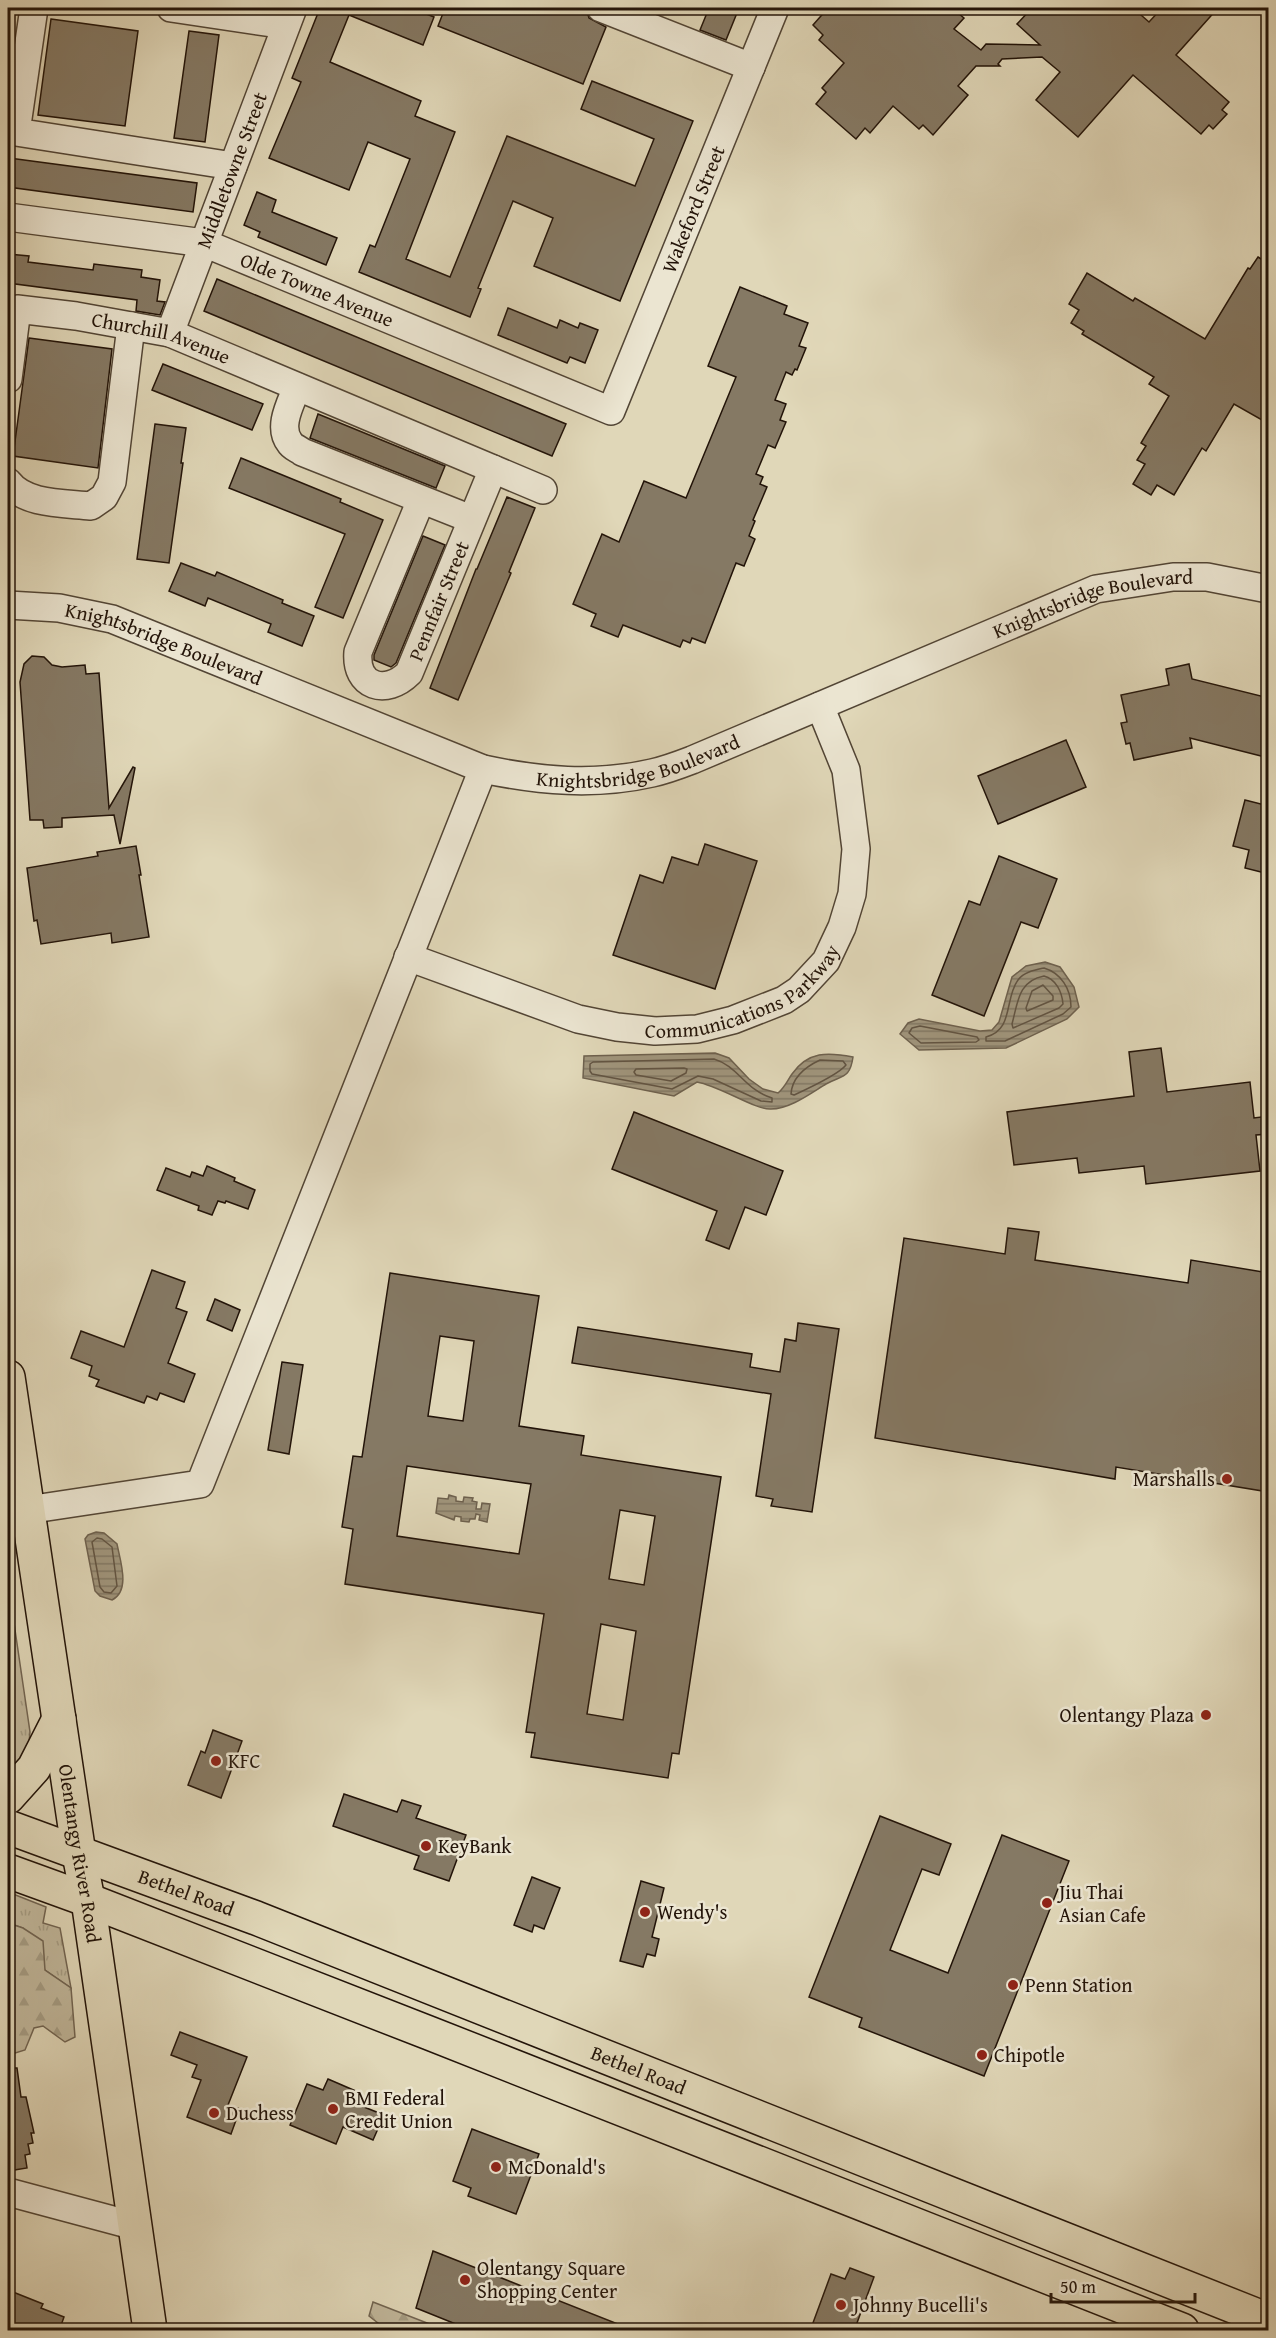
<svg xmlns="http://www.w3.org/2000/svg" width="1276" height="2338" font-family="'Gentium Book Plus',serif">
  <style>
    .grass { fill: url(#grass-tufts); stroke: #726552; stroke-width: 1.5 }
    .forest { fill: url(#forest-firs); stroke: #726552; stroke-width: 1.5 }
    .water { fill: url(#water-rules); stroke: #6e614e; stroke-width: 1.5 }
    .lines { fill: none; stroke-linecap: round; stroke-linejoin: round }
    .shore { stroke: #625442; stroke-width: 1.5 }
    .building { fill: #857964; stroke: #231409; stroke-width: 1.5; fill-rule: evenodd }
    .minor-casing { stroke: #524535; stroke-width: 30 }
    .major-casing { stroke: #231409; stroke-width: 36 }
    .minor { stroke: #ebe5d1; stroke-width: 27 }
    .major { stroke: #e0d7b8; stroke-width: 33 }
    .poi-dot { fill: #8f2418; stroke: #ebe5d1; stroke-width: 2 }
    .labels { text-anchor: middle; stroke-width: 5; stroke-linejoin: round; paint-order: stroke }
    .street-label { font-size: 20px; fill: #231409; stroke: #ebe5d1 }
    .poi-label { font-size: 20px; fill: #231409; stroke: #ebe5d1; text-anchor: start }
  </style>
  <defs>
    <pattern id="grass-tufts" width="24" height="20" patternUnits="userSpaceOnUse" patternTransform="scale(1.5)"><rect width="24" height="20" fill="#c0b69a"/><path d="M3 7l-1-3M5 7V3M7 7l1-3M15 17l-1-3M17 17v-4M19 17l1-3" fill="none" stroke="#a59c83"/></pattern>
    <pattern id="forest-firs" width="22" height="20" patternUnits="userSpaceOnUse" patternTransform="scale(1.5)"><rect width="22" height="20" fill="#c0b69a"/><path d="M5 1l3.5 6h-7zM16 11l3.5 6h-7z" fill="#a59c83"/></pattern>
    <pattern id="water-rules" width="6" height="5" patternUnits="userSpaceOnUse" patternTransform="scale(1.5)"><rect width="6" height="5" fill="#a0957c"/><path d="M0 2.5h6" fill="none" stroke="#827864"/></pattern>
  </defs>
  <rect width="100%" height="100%" fill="#e0d7b8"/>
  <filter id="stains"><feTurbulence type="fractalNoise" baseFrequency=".00333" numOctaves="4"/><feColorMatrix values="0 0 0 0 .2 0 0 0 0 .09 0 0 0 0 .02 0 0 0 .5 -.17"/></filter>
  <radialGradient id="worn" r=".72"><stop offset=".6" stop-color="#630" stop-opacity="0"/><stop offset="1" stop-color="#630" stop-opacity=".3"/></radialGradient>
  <g class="grass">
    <polygon points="8,1582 10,1583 14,1623 30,1732 28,1753 8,1777"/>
    <polygon points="8,1892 46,1907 43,1923 60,1928 71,1988 45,1970 23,1928 8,1923"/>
  </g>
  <g class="forest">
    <polygon points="8,1923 23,1928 43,1941 45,1970 71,1988 75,2037 65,2042 43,2026 34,2028 25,2050 12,2054 8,2053"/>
    <polygon points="373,2302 445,2330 387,2330 369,2316"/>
  </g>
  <g class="water">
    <polygon points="1045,962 1060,967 1074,987 1079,1007 1067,1019 1006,1048 919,1050 900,1034 908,1023 919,1019 980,1031 992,1030 999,1022 1012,977 1026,966"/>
    <path d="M 715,1053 L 729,1058 L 749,1079 L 763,1089 L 778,1093 C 785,1087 787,1081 792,1074 C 808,1051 828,1052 853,1057 C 850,1079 842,1075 826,1084 C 811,1093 790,1109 771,1109 C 755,1110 720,1086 697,1082 L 674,1096 L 583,1078 L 584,1056 Z"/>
    <polygon points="449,1495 456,1497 456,1501 463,1502 464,1497 473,1498 472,1501 477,1502 476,1509 481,1509 482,1503 490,1504 487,1522 479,1520 480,1515 476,1514 475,1519 470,1519 469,1522 461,1521 461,1517 455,1516 454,1520 436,1513 438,1498 448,1499"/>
    <path d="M 96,1532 L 104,1533 L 117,1544 C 120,1560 131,1591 112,1600 L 100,1596 L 95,1591 L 85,1539 L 88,1535 Z"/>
  </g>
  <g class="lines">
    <g class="shore">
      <path d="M 1044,968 C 1061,973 1071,989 1071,1007 L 1063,1014 L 1005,1041 L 986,1041 L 986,1037 C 1014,1030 1004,999 1018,980 C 1024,972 1035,970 1044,968 Z"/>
      <path d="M 1044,976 C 1056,979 1062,992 1063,1004 L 1059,1008 L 1013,1028 L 1012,1024 C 1018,1002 1018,981 1044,976 Z"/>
      <polygon points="1043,985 1053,996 1053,1000 1027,1011 1026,1008 1032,991"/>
      <polygon points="920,1026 977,1037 979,1040 976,1042 921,1043 909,1033 912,1028"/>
      <path d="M 714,1059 C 738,1066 745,1090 772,1098 L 772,1102 L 761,1101 L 713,1079 L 698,1076 L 672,1089 L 592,1074 L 590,1071 L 590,1064 L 593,1062 Z"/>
      <path d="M 820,1060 L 843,1061 L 846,1065 C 838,1075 807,1089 794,1095 L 791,1094 C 792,1078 805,1067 820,1060 Z"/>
      <polygon points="684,1068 687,1069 686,1073 671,1081 636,1075 634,1072 636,1069"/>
      <polygon points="97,1538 102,1539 112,1547 117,1586 111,1593 104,1592 100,1587 92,1542"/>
    </g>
  </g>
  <g class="building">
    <polygon points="320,8 411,8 434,17 423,45 349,15 330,62 421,101 415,116 455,132 406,259 450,277 507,136 635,186 654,139 581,109 592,81 693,121 620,301 534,266 553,218 513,201 478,288 481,289 470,317 359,272 370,245 375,247 410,159 368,142 349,190 269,158 301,82 292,78"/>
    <polygon points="445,8 586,8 589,18 606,27 583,84 438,26"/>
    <polygon points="709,8 739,8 726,40 700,30"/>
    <polygon points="828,8 880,8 887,14 893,8 952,8 964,18 954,29 981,50 986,44 1040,45 1017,24 1032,8 1133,8 1149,22 1162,8 1218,8 1176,55 1229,102 1222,110 1227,114 1213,129 1209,125 1201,134 1133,75 1078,137 1036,100 1060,72 1042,57 1002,59 998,64 1000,66 976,66 958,86 968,95 933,135 923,125 919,129 893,106 870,133 865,128 856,139 816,104 826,92 822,88 844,63 819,40 823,35 813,25"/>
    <polygon points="51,19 138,31 125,126 38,115"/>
    <polygon points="189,31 219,35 205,142 174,138"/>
    <polygon points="9,158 197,183 193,212 8,187"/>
    <polygon points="257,192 276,200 272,212 337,238 326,265 258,237 260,232 244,225"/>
    <polygon points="8,254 29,256 28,262 93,270 94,264 142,270 141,277 160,280 157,301 165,302 160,315 136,311 137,300 8,283"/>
    <polygon points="1258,257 1269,264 1269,347 1262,358 1269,363 1269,424 1234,404 1206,451 1202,448 1174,495 1157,485 1151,495 1133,484 1145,464 1137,460 1146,446 1141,443 1169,396 1149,384 1154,377 1082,334 1084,331 1071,323 1079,310 1069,304 1087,273 1133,301 1135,298 1205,339 1248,268 1250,269"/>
    <polygon points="217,279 566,424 552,456 204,311"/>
    <polygon points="740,287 787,306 784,314 808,323 799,346 806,348 797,370 795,369 792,375 786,372 775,400 786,404 780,420 786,422 775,448 768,445 756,474 763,477 760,484 767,487 753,520 755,521 749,536 755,539 744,566 736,563 705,643 692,638 690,643 683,640 680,647 623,625 618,637 591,626 596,614 573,604 602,534 619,542 644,481 686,498 736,377 708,366"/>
    <polygon points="508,308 557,328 560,320 578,328 580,323 598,330 585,363 570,357 567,363 498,335"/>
    <polygon points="29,338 112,349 98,468 13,456"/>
    <polygon points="163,364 263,404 252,430 152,390"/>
    <polygon points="318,414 445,466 436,488 310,438"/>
    <polygon points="155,424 186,428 181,463 183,463 169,563 137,559"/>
    <polygon points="241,458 341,499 340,502 383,520 343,618 315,607 345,534 229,488"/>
    <polygon points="507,497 535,508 509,572 511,573 458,700 430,688 476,569 477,569"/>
    <polygon points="423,536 445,545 396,663 391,667 374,660 374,655"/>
    <polygon points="181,563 215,576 217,572 283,600 282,603 314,616 302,646 268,632 271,624 208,598 205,606 169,591"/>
    <polygon points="32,656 44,657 52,665 62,667 85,665 86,674 99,673 109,808 133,767 135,768 120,844 114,815 62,818 62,827 44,828 43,820 30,820 20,682 24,664"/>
    <polygon points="1189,664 1192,679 1269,698 1269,758 1190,738 1192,748 1134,760 1130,743 1126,744 1121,723 1127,722 1121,695 1169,685 1166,669"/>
    <polygon points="1066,740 1086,787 998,824 978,776"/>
    <polygon points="1245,800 1269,806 1269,874 1245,868 1249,850 1233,846"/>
    <polygon points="705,844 757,861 715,989 613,955 640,875 663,883 672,857 698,865"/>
    <polygon points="136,846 141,875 139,875 149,937 112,943 111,933 41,944 37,920 34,921 27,868 98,856 97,852"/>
    <polygon points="999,856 1057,879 1038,928 1021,922 984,1016 932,995 969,901 980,905"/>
    <polygon points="1161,1048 1167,1092 1250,1082 1254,1118 1269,1116 1269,1134 1256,1135 1260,1171 1146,1184 1144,1166 1079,1173 1077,1158 1014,1165 1007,1112 1134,1096 1129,1052"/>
    <polygon points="634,1112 783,1171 766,1215 745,1207 729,1249 706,1240 717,1211 612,1169"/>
    <polygon points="207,1166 235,1178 234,1181 255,1190 248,1209 226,1201 225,1203 218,1201 212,1215 198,1210 199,1206 157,1190 166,1168 190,1177 192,1172 203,1176"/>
    <polygon points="1008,1228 1039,1232 1035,1260 1188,1283 1191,1260 1269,1273 1269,1492 1116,1467 1115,1479 875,1438 904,1238 1005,1254"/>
    <polygon points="152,1270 185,1282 176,1308 187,1312 168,1363 195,1374 184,1402 160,1393 157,1400 147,1396 144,1403 96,1386 99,1380 89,1376 92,1366 71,1358 81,1331 124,1347"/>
    <path d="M 390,1273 L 539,1296 L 519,1426 L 584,1436 L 581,1455 L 721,1477 L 679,1754 L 672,1753 L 668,1778 L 531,1757 L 535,1733 L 526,1732 L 544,1614 L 345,1584 L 353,1529 L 342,1527 L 353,1456 L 362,1457 ZM 440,1336 L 474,1341 L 463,1421 L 428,1416 ZM 407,1466 L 531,1484 L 519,1554 L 397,1536 ZM 620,1510 L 655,1516 L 644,1585 L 609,1579 ZM 601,1624 L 636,1631 L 623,1720 L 587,1714 Z"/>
    <polygon points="215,1299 240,1310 232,1331 207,1320"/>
    <polygon points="798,1323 839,1329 812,1512 771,1506 773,1499 756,1496 771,1394 572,1363 578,1327 752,1354 750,1367 780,1372 785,1339 796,1341"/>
    <polygon points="282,1362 303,1365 289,1454 268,1450"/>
    <polygon points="213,1730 242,1741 221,1798 188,1785 201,1751 205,1753"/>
    <polygon points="344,1794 397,1812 402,1800 421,1806 416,1818 466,1835 449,1881 414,1869 419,1856 333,1826"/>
    <polygon points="880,1816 951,1844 939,1875 922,1869 890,1950 948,1973 1002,1835 1069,1861 984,2076 859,2027 862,2018 809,1997"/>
    <polygon points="532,1877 560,1888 544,1929 534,1925 532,1932 514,1925"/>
    <polygon points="641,1881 664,1888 652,1937 659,1939 655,1956 647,1954 643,1967 620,1961"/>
    <polygon points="180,2032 247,2057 228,2105 240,2109 231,2134 187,2117 201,2080 192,2077 197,2065 171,2055"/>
    <polygon points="8,2068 17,2068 21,2097 26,2097 34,2133 31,2133 33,2143 28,2144 30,2154 25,2155 27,2168 8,2171"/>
    <polygon points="328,2079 358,2092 354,2103 384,2115 373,2140 343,2127 336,2144 290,2125 307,2084 323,2090"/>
    <polygon points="472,2129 539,2154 516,2214 468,2196 471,2188 453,2181"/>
    <polygon points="433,2251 633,2330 633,2331 473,2331 416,2308"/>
    <polygon points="850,2268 874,2277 854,2331 810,2331 831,2274 845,2279"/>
    <polygon points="8,2290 43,2304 41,2308 64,2317 59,2331 29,2331 8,2322"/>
  </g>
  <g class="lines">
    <g class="minor-casing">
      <g id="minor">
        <polyline points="34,8 16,132 233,166"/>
        <polyline points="171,8 286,25"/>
        <polyline points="601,8 751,67"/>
        <path id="s1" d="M 8,217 L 204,243 L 611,411 L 775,8"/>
        <path id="s2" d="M 170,333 L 293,8"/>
        <path id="s3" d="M 8,379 L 17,309 L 76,316 L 170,333 L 543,490"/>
        <path d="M 297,387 C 291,403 277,427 290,443 C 292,447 299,449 302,452 L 471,519"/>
        <path d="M 8,482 C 25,505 64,503 91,506 L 104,497 L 112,482 L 131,326"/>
        <path id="s4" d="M 421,500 L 358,652 C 355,687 386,696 409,673 L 493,469"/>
        <path id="s5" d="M 8,605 L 59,608 L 112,619 L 483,769 C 539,781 595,786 652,773 C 666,770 679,765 692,760 L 1096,589 L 1173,577 L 1207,577 L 1268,589"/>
        <path id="s6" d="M 408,957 L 578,1019 L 617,1027 L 655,1031 L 697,1029 L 733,1020 L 784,1000 L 799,990 L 826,961 L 842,927 L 852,894 L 856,849 L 846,770 L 820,706"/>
        <polyline points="27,1510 200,1484 483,769"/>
        <polyline points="8,2192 135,2226"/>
      </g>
    </g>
    <g class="major-casing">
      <g id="major">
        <path id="s7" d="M 8,1377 L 79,1854 L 88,1900 L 150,2330"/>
        <polyline points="8,1797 34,1768 59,1719"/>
        <path id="s8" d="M 8,1827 L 256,1918 L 1268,2320"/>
        <polyline points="8,1871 88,1900 429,2033 1182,2330"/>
      </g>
    </g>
    <use href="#minor" class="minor"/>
    <use href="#major" class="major"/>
  </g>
  <g class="poi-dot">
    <circle cx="1227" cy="1479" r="6"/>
    <circle cx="1206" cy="1715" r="6"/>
    <circle cx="216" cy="1761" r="6"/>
    <circle cx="426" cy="1846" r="6"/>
    <circle cx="1047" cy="1903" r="6"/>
    <circle cx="645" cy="1912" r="6"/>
    <circle cx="1013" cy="1985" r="6"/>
    <circle cx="982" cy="2055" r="6"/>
    <circle cx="333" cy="2109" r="6"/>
    <circle cx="214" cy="2113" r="6"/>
    <circle cx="496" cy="2167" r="6"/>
    <circle cx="465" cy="2280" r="6"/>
    <circle cx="841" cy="2305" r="6"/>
  </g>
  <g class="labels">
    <g class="street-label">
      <text dy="7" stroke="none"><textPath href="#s2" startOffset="174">Middletowne Street</textPath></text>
      <text dy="7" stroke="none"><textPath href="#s1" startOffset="856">Wakeford Street</textPath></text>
      <text dy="7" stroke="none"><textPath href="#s1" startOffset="320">Olde Towne Avenue</textPath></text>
      <text dy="7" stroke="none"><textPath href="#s3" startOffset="218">Churchill Avenue</textPath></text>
      <text dy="7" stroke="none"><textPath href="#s4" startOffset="320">Pennfair Street</textPath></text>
      <text dy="7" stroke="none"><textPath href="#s5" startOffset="1150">Knightsbridge Boulevard</textPath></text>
      <text dy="7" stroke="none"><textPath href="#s5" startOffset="162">Knightsbridge Boulevard</textPath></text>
      <text dy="7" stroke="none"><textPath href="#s5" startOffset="664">Knightsbridge Boulevard</textPath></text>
      <text dy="7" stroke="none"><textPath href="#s6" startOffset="358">Communications Parkway</textPath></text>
      <text dy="7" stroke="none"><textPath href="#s7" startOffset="482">Olentangy River Road</textPath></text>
      <text dy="7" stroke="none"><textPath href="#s8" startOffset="190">Bethel Road</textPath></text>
      <text dy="7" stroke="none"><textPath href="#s8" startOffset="676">Bethel Road</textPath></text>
    </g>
    <g class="poi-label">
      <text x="1215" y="1486" text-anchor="end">Marshalls</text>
      <text x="1194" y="1722" text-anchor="end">Olentangy Plaza</text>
      <text x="228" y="1768">KFC</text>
      <text x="438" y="1853">KeyBank</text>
      <text x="1059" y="1899">Jiu Thai<tspan x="1059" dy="23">Asian Cafe</tspan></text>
      <text x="657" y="1919">Wendy's</text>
      <text x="1025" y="1992">Penn Station</text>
      <text x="994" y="2062">Chipotle</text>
      <text x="345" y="2105">BMI Federal<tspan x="345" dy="23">Credit Union</tspan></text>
      <text x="226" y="2120">Duchess</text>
      <text x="508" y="2174">McDonald's</text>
      <text x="477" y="2275">Olentangy Square<tspan x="477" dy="23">Shopping Center</tspan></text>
      <text x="853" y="2312">Johnny Bucelli's</text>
    </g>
  </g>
  <rect width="1276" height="2338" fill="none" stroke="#e0d7b8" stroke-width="30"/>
  <rect x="9" y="9" width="1258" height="2320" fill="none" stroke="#231409" stroke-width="3"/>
  <rect x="15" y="15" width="1246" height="2308" fill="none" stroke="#231409" stroke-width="1.5"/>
  <path d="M1051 2293v9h144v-9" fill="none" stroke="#231409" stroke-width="3"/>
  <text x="1060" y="2293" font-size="18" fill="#231409" stroke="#ebe5d1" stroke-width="4.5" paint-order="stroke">50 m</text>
  <rect width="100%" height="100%" filter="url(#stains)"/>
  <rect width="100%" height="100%" fill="url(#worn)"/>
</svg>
